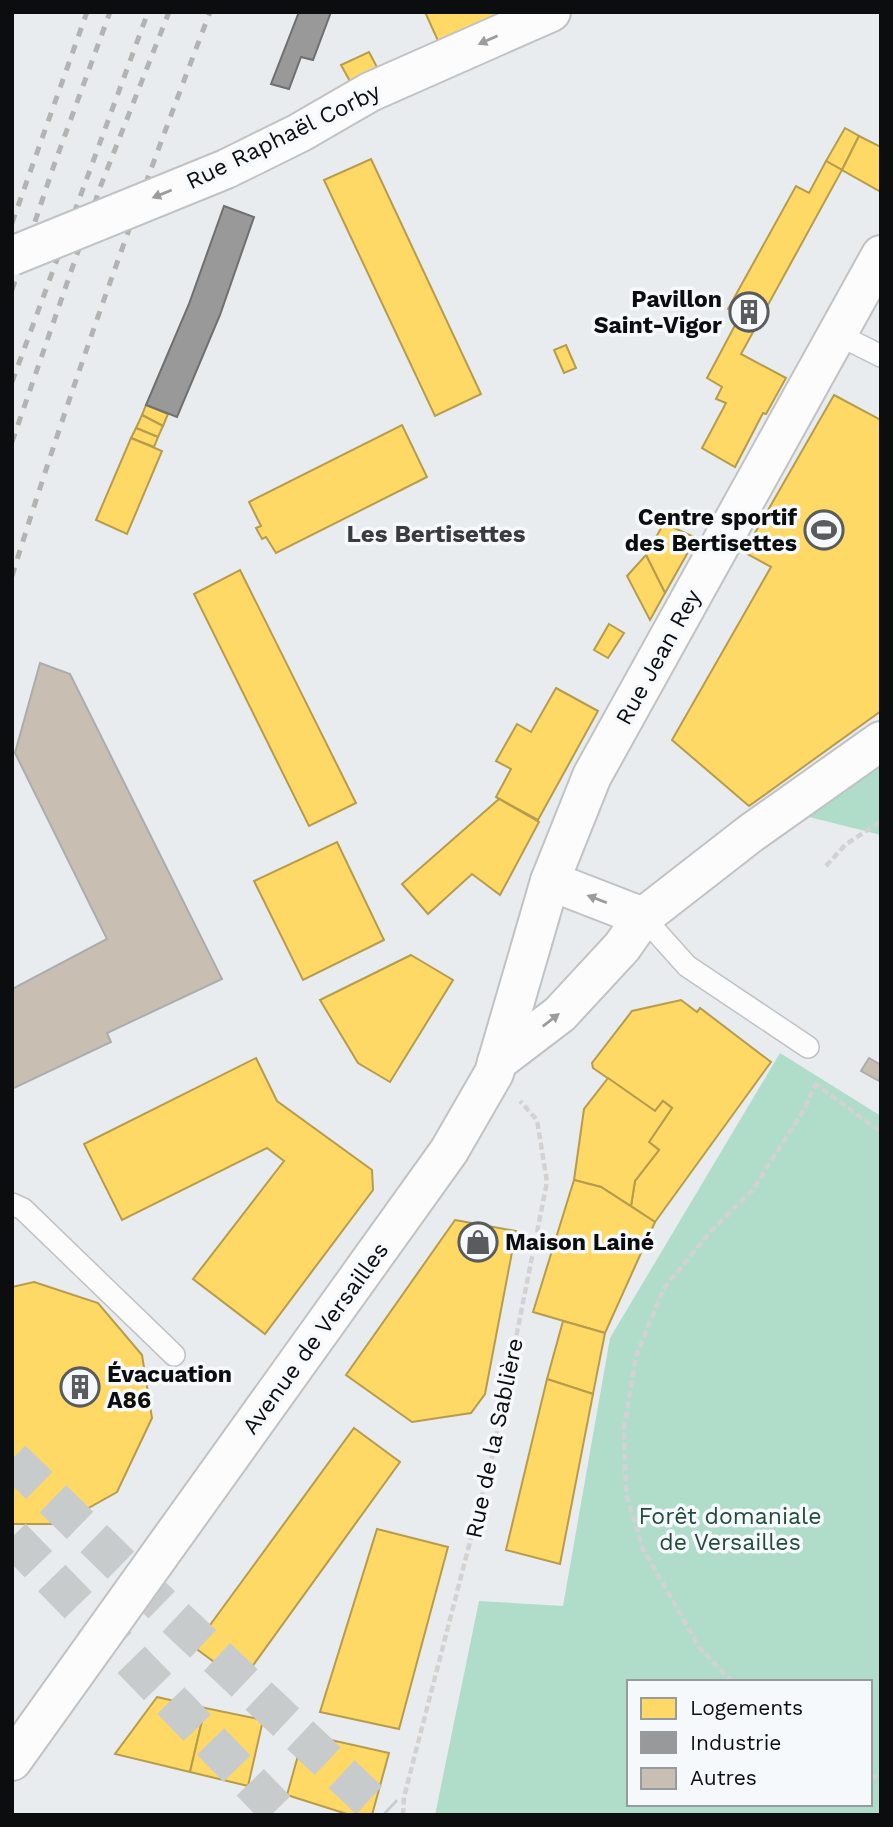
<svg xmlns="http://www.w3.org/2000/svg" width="893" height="1827" font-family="'Work Sans',sans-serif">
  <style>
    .green { fill: #b0ddca; fill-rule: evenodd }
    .homes { fill: #ffd966; stroke: #b69c4c; stroke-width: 2 }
    .industry { fill: #999; stroke: #6f6f6f; stroke-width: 2 }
    .building { fill: #c8bfb2; stroke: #abadad; stroke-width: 2 }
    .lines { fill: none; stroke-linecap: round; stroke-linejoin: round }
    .highway-tunnel { stroke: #c8cbcc; stroke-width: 38; stroke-dasharray: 38 19; stroke-linecap: butt }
    .lane-casing { stroke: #c0c2c4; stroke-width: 24 }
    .street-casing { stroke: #c0c2c4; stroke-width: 42 }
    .secondary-casing { stroke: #c0c2c4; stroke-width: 42 }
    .path { stroke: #d2d2d3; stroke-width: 4.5; stroke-dasharray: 7 3.5; stroke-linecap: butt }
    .lane { stroke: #fcfcfc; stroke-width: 21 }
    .street { stroke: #fcfcfc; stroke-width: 38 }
    .secondary { stroke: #fcfcfc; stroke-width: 38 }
    .rail { stroke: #b2b3b3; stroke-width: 5; stroke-dasharray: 9 9; stroke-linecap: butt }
    .street-bridge-casing { stroke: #c0c2c4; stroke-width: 42; stroke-linecap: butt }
    .street-bridge { stroke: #fcfcfc; stroke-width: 38 }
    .oneway { fill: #9c9c9d }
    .labels { text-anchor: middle; stroke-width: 7; stroke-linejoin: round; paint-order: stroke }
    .street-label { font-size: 23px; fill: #0c0d0e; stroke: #f6f9fc }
    .poi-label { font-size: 23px; font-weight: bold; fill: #0c0d0e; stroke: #f6f9fc; text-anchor: end }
    .park-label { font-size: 23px; fill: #224c39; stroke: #f6f9fc }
    .neighbourhood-label { font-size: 24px; font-weight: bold; fill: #393b3e; stroke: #f6f9fc }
  </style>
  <rect width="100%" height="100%" fill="#e9ecee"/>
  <g class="green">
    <polygon points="881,766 881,835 809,817"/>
    <path d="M 780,1053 L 881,1116 L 881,1815 L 435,1815 L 479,1601 L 563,1606 L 610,1338 ZM 629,1682 L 870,1682 L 870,1804 L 629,1804 Z"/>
  </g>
  <g class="homes">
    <polygon points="425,12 512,12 439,43"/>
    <polygon points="369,52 379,71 352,85 341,65"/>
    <polygon points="845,128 859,136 842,170 826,161"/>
    <polygon points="859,136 881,147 881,192 842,170"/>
    <polygon points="371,159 481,394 435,416 324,180"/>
    <polygon points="826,161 842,170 741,354 786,378 766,414 763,413 735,467 702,448 726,403 716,399 722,387 707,378 740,316 728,309 796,186 809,193"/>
    <polygon points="566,345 576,368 564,373 554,350"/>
    <polygon points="834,395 881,420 881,711 749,806 672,740 771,567 744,552"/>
    <polygon points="146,405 168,414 163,426 142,415"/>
    <polygon points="142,415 163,426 158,437 136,428"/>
    <polygon points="402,425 427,477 276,553 266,537 262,539 256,528 261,526 249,502"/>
    <polygon points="136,428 158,437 154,447 131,438"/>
    <polygon points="131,438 162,451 127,534 96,520"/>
    <polygon points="664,523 696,538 665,593 646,555"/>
    <polygon points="646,555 665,593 650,620 627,576"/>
    <polygon points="240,570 356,803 309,826 194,594"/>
    <polygon points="609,624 624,633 608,658 594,650"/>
    <polygon points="556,688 598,711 538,820 496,797 511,769 496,761 517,724 531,732"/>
    <polygon points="499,799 539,822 500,895 472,874 428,914 402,884"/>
    <polygon points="337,842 384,940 303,980 254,881"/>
    <polygon points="411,955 453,980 390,1082 358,1063 320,1000"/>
    <polygon points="681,1000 697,1012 700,1008 771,1062 655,1222 631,1206 635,1181 659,1150 649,1142 672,1108 663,1101 655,1111 593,1068 592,1063 632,1011"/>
    <polygon points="256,1058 277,1101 372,1170 373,1190 265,1334 193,1279 284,1161 267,1148 122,1220 84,1144"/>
    <polygon points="608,1078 655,1111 663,1101 672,1108 649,1142 659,1150 635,1181 631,1206 601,1187 574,1180 584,1109"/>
    <polygon points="574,1180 601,1187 655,1222 605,1333 533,1312"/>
    <polygon points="455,1220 516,1231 485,1394 471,1413 412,1422 346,1375"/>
    <polygon points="34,1282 98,1303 142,1355 152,1418 117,1492 60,1524 12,1524 12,1287"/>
    <polygon points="563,1321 605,1333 593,1394 547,1379"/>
    <polygon points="547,1379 593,1394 560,1564 506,1550"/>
    <polygon points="354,1428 400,1462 241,1682 194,1647"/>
    <polygon points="377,1529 448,1547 399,1729 320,1712"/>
    <polygon points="157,1697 205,1708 190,1772 115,1754"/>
    <polygon points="205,1708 263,1720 248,1786 190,1772"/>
    <polygon points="304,1734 389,1753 372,1815 350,1815 287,1795"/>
  </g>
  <g class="industry">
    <polygon points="299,12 331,12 313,60 301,57 289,89 271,84"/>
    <polygon points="224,206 254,217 220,315 177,417 146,405 189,304"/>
  </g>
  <g class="building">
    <polygon points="40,663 70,674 222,979 107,1033 111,1042 12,1089 12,989 107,939 15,753"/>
    <polygon points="869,1058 881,1065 879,1081 861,1071"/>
  </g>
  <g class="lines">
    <g class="highway-tunnel">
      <polyline points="12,1459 165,1608 385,1815"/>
      <polyline points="12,1537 282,1815"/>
    </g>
    <g class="lane-casing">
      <g id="lane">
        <polyline points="837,334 881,356"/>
        <polyline points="643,917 687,966 808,1047"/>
        <polyline points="12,1204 23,1209 174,1355"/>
      </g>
    </g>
    <g class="street-casing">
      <polyline id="street" points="226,169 299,133 370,92 551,12"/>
    </g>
    <g class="secondary-casing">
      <g id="secondary">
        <polyline points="550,881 643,917"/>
        <polyline points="497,1062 560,1014 622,947 643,917 751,833 881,741"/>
        <polyline points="12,1761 449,1151 494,1073 550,881 592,776 881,255"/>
      </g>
    </g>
    <g class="path">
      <polyline points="826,866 845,845 881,821"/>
      <polyline points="814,1083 881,1132"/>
      <polyline points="732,1682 699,1647 642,1547 626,1493 624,1429 636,1356 664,1288 710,1232 752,1191 805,1108 815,1085"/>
      <polyline points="870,1775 881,1779"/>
      <polyline points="403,1815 404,1797 493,1453 547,1182 537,1120 520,1101"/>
    </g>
    <use href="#lane" class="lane"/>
    <use href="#street" class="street"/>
    <use href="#secondary" class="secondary"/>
    <g class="rail">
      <polyline points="12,223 87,12"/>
      <polyline points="12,290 53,168 110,12"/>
      <polyline points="12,382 148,12"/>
      <polyline points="12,442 101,185 169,12"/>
      <path d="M 12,576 C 71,386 139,198 210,12"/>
    </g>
    <g class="street-bridge-casing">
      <polyline id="street-bridge" points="12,256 226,169"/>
    </g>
    <use href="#street-bridge" class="street-bridge"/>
  </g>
  <defs><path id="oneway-solid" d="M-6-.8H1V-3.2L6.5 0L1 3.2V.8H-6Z" transform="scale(1.75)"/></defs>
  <g class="oneway">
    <use href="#oneway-solid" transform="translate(488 40) rotate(156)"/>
    <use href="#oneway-solid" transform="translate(162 194) rotate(158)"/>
    <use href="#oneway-solid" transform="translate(597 899) rotate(-159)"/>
    <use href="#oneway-solid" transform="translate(551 1020) rotate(-38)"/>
  </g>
  <defs>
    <g id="building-ring" transform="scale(2.0125)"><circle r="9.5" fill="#f6f9fc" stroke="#595b5c" stroke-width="1.5"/><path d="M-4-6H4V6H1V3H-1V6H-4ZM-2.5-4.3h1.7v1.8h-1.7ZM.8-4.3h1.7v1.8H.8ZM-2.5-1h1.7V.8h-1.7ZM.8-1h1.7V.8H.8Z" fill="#595b5c"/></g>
    <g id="stadium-ring" transform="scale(2.0125)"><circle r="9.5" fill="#f6f9fc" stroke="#595b5c" stroke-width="1.5"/><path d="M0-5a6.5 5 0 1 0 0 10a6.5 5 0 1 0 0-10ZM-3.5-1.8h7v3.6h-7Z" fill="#595b5c"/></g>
    <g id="shop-ring" transform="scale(2.0125)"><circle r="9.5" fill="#f6f9fc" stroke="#595b5c" stroke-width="1.5"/><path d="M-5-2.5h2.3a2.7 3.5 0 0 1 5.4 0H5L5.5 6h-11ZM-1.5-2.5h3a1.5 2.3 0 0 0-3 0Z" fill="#595b5c"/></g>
  </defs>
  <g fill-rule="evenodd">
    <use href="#building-ring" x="749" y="312"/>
    <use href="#stadium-ring" x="824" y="530"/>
    <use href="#shop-ring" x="478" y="1242"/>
    <use href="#building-ring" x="80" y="1387"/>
  </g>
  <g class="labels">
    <g class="street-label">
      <text transform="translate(283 136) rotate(-26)" y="8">Rue Raphaël Corby</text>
      <text transform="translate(658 657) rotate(-61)" y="8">Rue Jean Rey</text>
      <text transform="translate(315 1338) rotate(-54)" y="8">Avenue de Versailles</text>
      <text transform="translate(494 1438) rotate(-78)" y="8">Rue de la Sablière</text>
    </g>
    <g class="poi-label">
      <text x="722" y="307">Pavillon<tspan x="722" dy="26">Saint-Vigor</tspan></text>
      <text x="797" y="525">Centre sportif<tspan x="797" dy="26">des Bertisettes</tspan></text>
      <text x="505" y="1250" text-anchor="start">Maison Lainé</text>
      <text x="107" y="1382" text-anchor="start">Évacuation<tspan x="107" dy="26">A86</tspan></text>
    </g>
    <g class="park-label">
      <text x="730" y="1524">Forêt domaniale<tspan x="730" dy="26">de Versailles</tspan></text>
    </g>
    <g class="neighbourhood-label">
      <text x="436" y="542">Les Bertisettes</text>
    </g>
  </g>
  <rect width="893" height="1827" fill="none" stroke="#0c0d0e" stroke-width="28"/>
  <rect x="627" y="1680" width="245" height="126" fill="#f6f9fc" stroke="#989b9d" stroke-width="2"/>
  <rect x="641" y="1698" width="35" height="21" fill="#ffd966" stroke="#989b9d" stroke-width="2"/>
  <text x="690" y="1715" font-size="21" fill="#0c0d0e">Logements</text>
  <rect x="641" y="1732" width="35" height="21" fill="#999999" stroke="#989b9d" stroke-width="2"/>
  <text x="690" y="1750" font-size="21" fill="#0c0d0e">Industrie</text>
  <rect x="641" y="1768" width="35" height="21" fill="#c8bfb2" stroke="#989b9d" stroke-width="2"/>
  <text x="690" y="1785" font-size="21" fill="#0c0d0e">Autres</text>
</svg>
